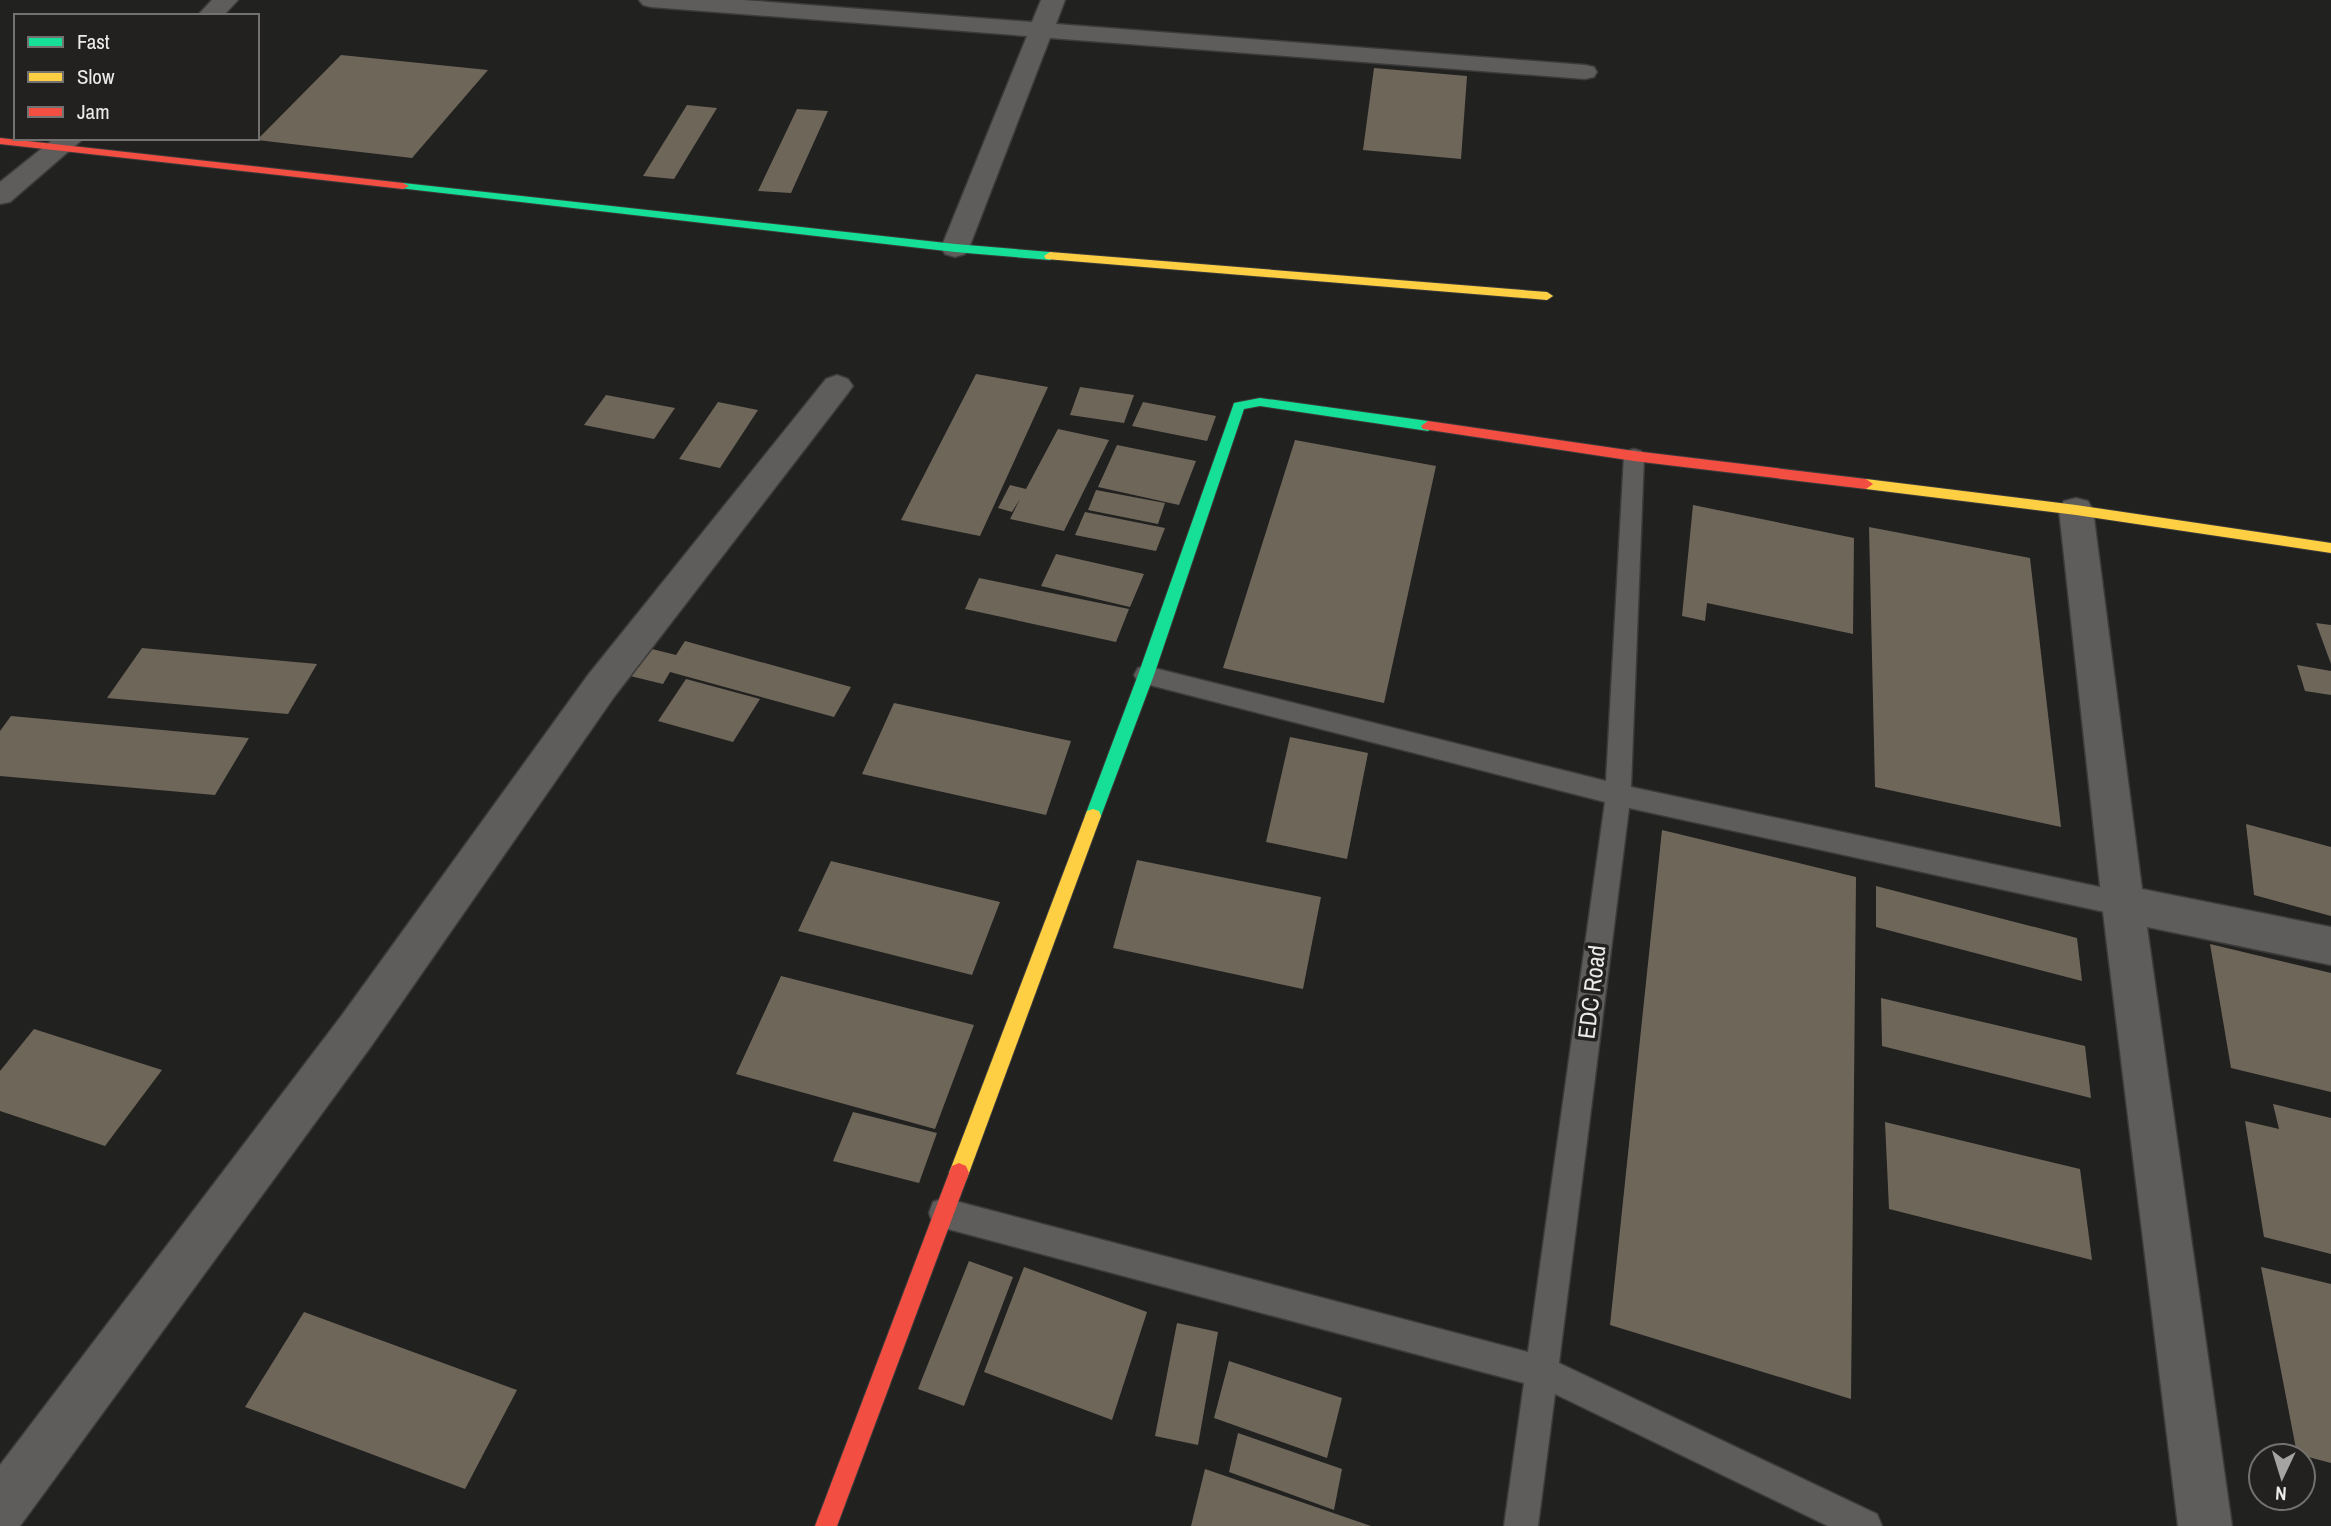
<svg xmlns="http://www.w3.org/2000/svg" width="2331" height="1526" font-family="'Archivo Narrow',sans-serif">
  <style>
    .building { fill: #6f665a }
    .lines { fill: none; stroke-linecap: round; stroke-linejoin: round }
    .lane-casing { stroke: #3c3b3b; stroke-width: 3 }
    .street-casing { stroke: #3c3b3b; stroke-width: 3 }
    .fast-casing { stroke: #3c3b3b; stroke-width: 2 }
    .slow-casing { stroke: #3c3b3b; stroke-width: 2 }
    .jam-casing { stroke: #3c3b3b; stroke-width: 2 }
    .lane { fill: #5e5d5c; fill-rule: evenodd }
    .street { fill: #5e5d5c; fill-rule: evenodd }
    .fast { fill: #16e098; fill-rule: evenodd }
    .slow { fill: #ffcf43; fill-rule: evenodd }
    .jam { fill: #f24e42; fill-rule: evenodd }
    .labels { text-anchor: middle; stroke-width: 7; stroke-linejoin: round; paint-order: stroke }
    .street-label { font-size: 24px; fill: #ecebea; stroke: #22211f }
  </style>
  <rect width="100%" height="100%" fill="#212120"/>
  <g class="building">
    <polygon points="341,55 488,70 412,158 257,140"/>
    <polygon points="1374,68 1467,76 1461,159 1363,150"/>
    <polygon points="687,105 717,108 674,179 643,176"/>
    <polygon points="797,109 828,111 791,193 758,191"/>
    <polygon points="976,374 1048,387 980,536 901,520"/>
    <polygon points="1080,387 1134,395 1124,423 1070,415"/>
    <polygon points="606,395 675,408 654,439 584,425"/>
    <polygon points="718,402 758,410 720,468 679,459"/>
    <polygon points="1143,402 1216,416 1207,441 1132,426"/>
    <polygon points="1058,429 1109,440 1064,531 1010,519 1020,499 1012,512 998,508 1010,485 1026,489"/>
    <polygon points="1295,440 1436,466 1384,703 1223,668"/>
    <polygon points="1117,445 1196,461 1179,505 1098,487"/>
    <polygon points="1096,490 1165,503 1158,524 1088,510"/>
    <polygon points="1693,505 1854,538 1853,634 1707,603 1705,621 1682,616"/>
    <polygon points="1085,512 1165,528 1156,551 1075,535"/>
    <polygon points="1869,527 2030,558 2061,827 1875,787"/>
    <polygon points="1056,554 1144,574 1130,607 1041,586"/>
    <polygon points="979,578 1129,609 1116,642 965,609"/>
    <polygon points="2316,623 2331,625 2331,664"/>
    <polygon points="685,641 851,687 834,717 670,672 663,684 626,675 644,647 676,655"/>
    <polygon points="142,648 317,664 288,714 107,698"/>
    <polygon points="2297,665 2331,671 2331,695 2305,691"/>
    <polygon points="686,679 760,699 733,742 658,721"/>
    <polygon points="894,703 1071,741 1046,815 862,774"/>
    <polygon points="11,716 249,738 215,795 0,776 0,731"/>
    <polygon points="1290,737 1368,753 1347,859 1266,842"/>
    <polygon points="2246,824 2331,847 2331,916 2254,895"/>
    <polygon points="1662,830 1856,877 1851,1399 1610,1325"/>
    <polygon points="1137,860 1321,897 1303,989 1113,948"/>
    <polygon points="831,861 1000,902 972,975 798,931"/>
    <polygon points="1876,886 2077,938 2082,981 1876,927"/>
    <polygon points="2210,944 2331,973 2331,1092 2231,1068"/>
    <polygon points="781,976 974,1025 935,1129 736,1074"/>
    <polygon points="1881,998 2085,1046 2091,1098 1882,1046"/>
    <polygon points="34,1029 162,1070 105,1146 0,1111 0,1071"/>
    <polygon points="2273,1104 2331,1118 2331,1254 2264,1237 2245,1121 2279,1129"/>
    <polygon points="853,1112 937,1133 919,1183 833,1161"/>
    <polygon points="1885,1122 2080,1169 2092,1260 1889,1209"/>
    <polygon points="969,1261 1013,1277 964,1406 918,1389"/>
    <polygon points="1024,1267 1147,1312 1112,1420 984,1372"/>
    <polygon points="2261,1267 2331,1284 2331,1463 2297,1454"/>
    <polygon points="304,1312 517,1390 465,1489 245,1407"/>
    <polygon points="1177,1323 1218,1332 1198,1445 1155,1436"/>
    <polygon points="1229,1361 1342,1398 1327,1458 1214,1418"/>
    <polygon points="1238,1433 1342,1469 1334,1510 1229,1472"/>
    <polygon points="1205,1469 1371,1526 1191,1526"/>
  </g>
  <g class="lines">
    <g class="lane-casing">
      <polygon id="lane" points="1634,449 1641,451 1644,456 1631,787 2123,892 2132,896 2136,904 2132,912 2123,916 1629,808 1559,1363 1877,1514 1882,1526 1828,1526 1555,1394 1538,1526 1504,1526 1524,1383 944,1228 933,1224 929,1213 933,1202 944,1198 1528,1352 1605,802 1146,684 1138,682 1134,675 1138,668 1146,666 1606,781 1624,456 1627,451"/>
    </g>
    <g class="street-casing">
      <g id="street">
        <polygon points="212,0 238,0 223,16 197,16"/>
        <polygon points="639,0 743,0 1032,22 1041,0 1065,0 1056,24 1585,65 1594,67 1597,72 1594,77 1585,79 1050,38 969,248 965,254 955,257 945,254 941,248 1027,36 651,7 643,5"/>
        <polygon points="55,138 84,138 10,202 0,204 0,182"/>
        <polygon points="837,375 848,379 853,386 848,393 614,697 372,1045 20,1526 0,1526 0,1465 342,1015 588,675 826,379"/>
        <polygon points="2076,498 2088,501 2093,510 2142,889 2331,927 2331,965 2147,927 2232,1526 2178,1526 2102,904 2059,510 2064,501"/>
      </g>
    </g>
    <g class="fast-casing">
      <g id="fast">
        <polygon points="403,183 955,244 1050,252 1056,256 1050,260 955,252 399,188 399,184"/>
        <polygon points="1260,398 1428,421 1435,426 1428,431 1260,406 1244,409 1154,675 1101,816 1099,821 1093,823 1087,821 1085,816 1138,675 1233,406 1234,403"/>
      </g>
    </g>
    <g class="slow-casing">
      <g id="slow">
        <polygon points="1050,252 1547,292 1553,296 1547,300 1046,259 1044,256"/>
        <polygon points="1866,479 2076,505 2331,543 2331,553 2076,515 1866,489 1859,484"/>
        <polygon points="1093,809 1099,811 1101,816 969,1173 966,1180 959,1183 952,1180 949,1173 1085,816 1087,811"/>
      </g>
    </g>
    <g class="jam-casing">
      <g id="jam">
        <polygon points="0,138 403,183 409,186 403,189 0,144"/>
        <polygon points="1428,421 1634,451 1866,479 1873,484 1866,489 1634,461 1423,429 1421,426"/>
        <polygon points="959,1163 966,1166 969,1173 837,1526 815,1526 949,1173 952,1166"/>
      </g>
    </g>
    <use href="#lane" class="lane"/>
    <use href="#street" class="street"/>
    <use href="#fast" class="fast"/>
    <use href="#slow" class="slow"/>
    <use href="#jam" class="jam"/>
  </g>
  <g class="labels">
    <g class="street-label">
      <text transform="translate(1592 992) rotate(-83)" y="8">EDC Road</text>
    </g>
  </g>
  <rect x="14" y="14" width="245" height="126" fill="#22211f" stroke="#737270" stroke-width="2"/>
  <rect x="28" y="37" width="35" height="10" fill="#16e098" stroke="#737270" stroke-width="2"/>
  <text x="77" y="49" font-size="21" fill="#ecebea">Fast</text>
  <rect x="28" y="72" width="35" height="10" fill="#ffcf43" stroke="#737270" stroke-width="2"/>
  <text x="77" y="84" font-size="21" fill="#ecebea">Slow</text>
  <rect x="28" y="107" width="35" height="10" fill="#f24e42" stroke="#737270" stroke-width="2"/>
  <text x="77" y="119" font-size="21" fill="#ecebea">Jam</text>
  <g transform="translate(2282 1477) rotate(184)"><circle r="33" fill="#22211f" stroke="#737270" stroke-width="2"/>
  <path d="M0-5L12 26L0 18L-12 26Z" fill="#a5a4a3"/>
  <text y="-10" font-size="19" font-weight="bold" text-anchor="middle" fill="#ecebea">N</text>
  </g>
</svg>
